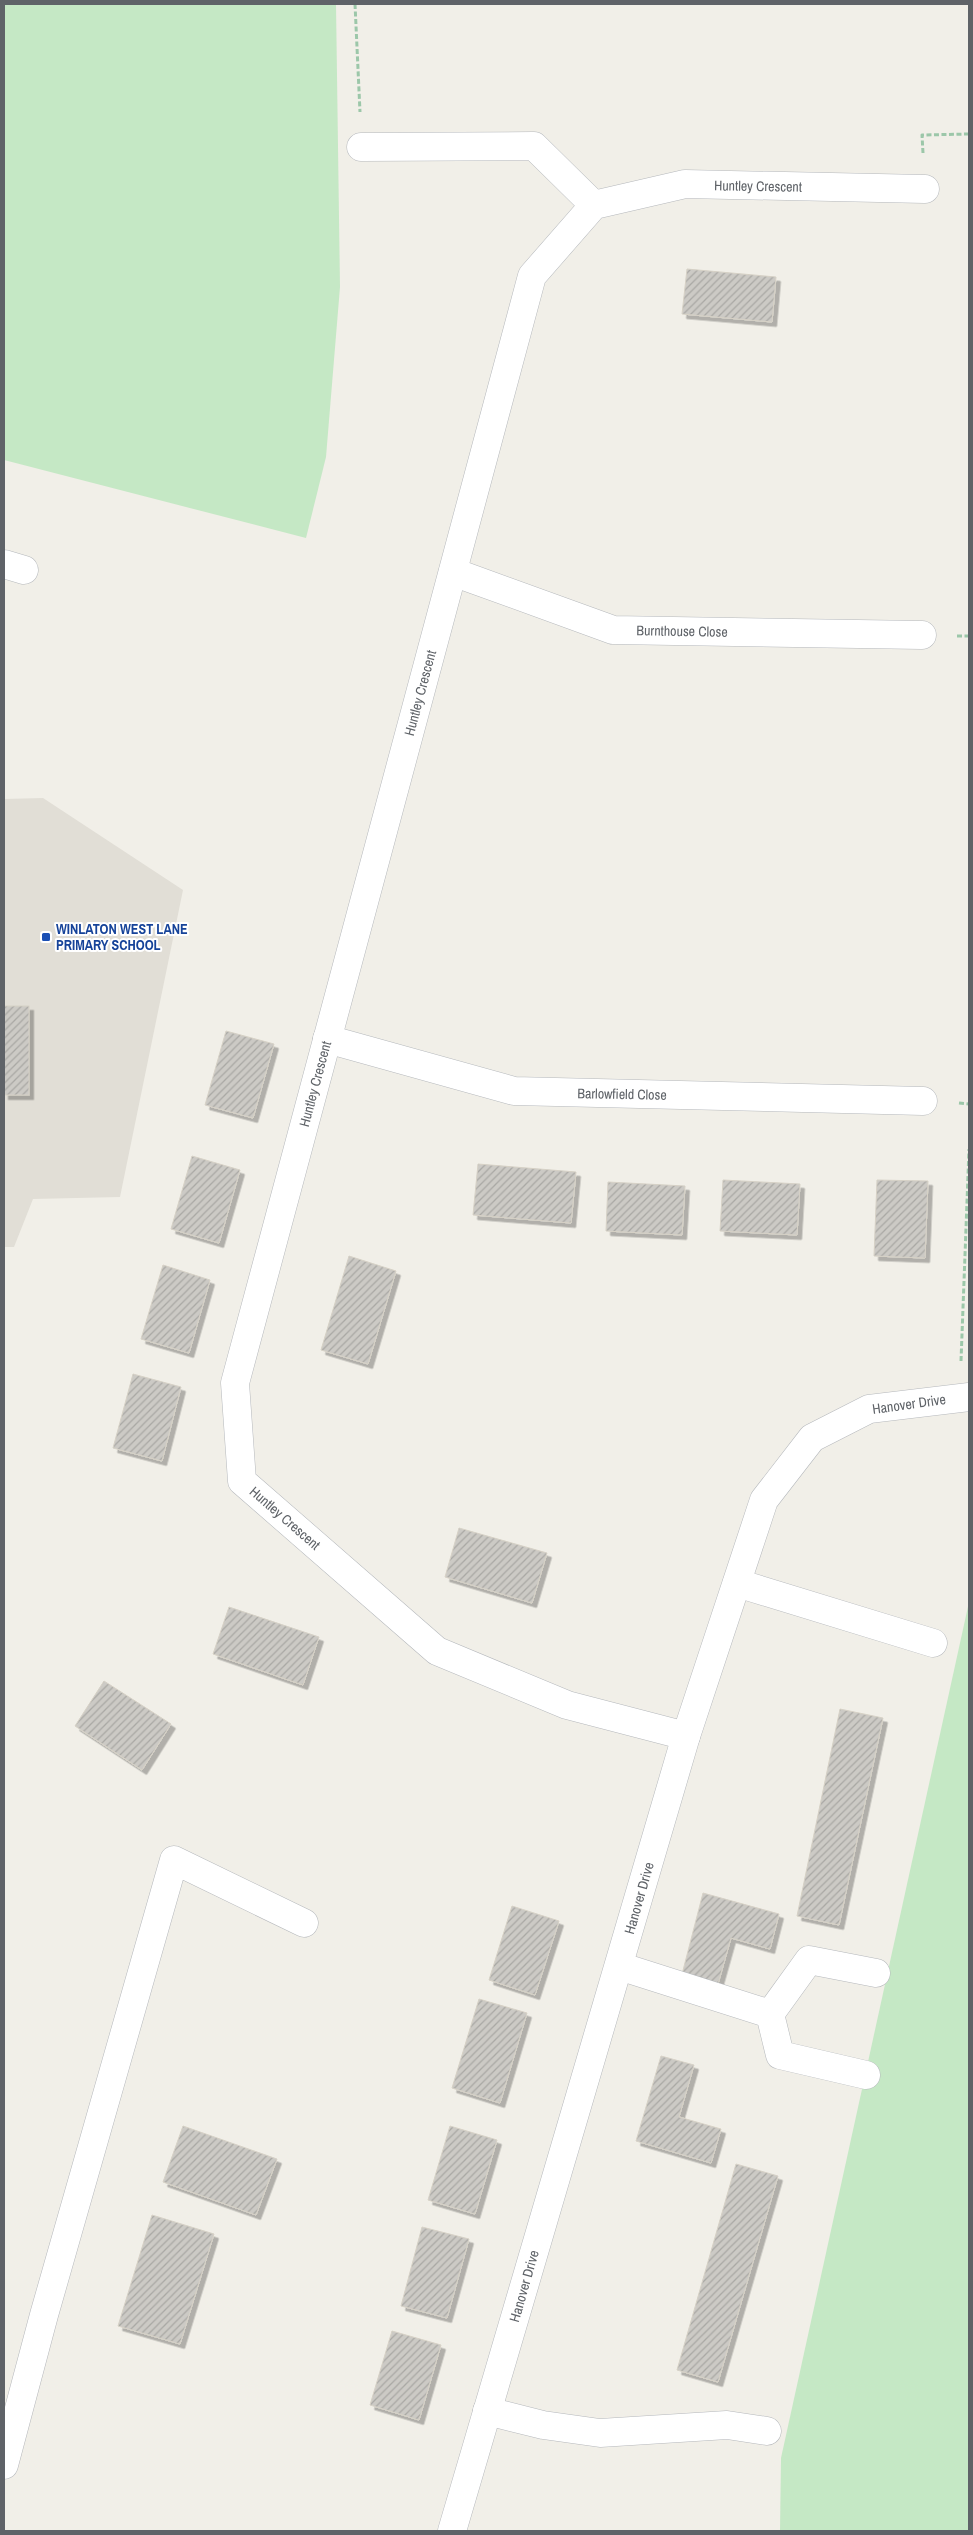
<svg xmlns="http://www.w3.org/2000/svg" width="973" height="2535" font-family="'Archivo Narrow',sans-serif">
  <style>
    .education { fill: #e1ded6 }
    .green { fill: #c5e8c5 }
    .building { fill: url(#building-hatch); stroke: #d6d1c6; filter: url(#shadow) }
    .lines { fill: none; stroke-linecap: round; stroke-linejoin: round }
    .minor-casing { stroke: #b5b8bc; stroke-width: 29 }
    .path { stroke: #9cc7a9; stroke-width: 3; stroke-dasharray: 5 2.5; stroke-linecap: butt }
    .minor { stroke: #fff; stroke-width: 28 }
    .transit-dot { fill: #1a4fb4; stroke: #fff; stroke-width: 2 }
    .labels { text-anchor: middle; stroke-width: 4; stroke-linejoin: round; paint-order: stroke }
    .street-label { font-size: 14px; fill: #5f6368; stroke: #fff }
    .transit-label { font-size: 14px; font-weight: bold; fill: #164399; stroke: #fff; text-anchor: start }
  </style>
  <defs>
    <pattern id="building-hatch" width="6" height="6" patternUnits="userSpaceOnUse" patternTransform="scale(1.25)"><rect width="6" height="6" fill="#cccac5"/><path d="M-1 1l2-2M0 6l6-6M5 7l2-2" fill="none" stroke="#a9a8a4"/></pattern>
    <filter id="shadow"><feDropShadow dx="4.5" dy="4.5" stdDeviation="0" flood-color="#0004"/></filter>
  </defs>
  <rect width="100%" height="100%" fill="#f1efe8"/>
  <polygon class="education" points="43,798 183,890 120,1197 33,1199 14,1247 4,1247 4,799"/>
  <g class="green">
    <polygon points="4,4 336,4 340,287 326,457 306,538 4,460"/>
    <polygon points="969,1602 969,2531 780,2531 781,2458"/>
  </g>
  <g class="building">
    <polygon points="687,269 776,277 772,322 682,314"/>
    <rect x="4" y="1006" width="25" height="89"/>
    <polygon points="226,1031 274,1044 253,1118 205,1105"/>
    <polygon points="192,1156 240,1170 219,1243 171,1229"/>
    <polygon points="478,1164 576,1172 571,1223 473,1215"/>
    <polygon points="723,1180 800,1184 797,1235 720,1231"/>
    <polygon points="877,1180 928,1181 925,1258 874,1256"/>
    <polygon points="608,1182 685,1186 682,1235 606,1231"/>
    <polygon points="349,1256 396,1271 368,1364 321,1350"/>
    <polygon points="163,1265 210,1280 189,1353 141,1339"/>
    <polygon points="133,1374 181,1387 162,1461 113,1448"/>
    <polygon points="459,1528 547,1553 532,1603 445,1577"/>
    <polygon points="229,1607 319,1637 303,1685 213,1654"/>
    <polygon points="104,1681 171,1724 142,1770 75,1726"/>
    <polygon points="840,1709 883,1718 839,1925 797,1916"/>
    <polygon points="703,1893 779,1914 770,1949 731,1938 716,1991 680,1982"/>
    <polygon points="512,1906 559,1921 535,1995 489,1980"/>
    <polygon points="479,1999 527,2013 500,2103 452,2088"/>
    <polygon points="661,2056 694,2065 679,2117 721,2129 711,2163 636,2141"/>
    <polygon points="183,2126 277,2159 256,2215 163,2182"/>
    <polygon points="450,2126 497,2140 475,2214 428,2200"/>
    <polygon points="736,2164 778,2176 718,2382 677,2370"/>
    <polygon points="152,2215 214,2234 180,2344 118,2326"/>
    <polygon points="422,2227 469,2239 447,2318 401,2306"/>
    <polygon points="392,2331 441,2345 419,2420 370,2405"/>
  </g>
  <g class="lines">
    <g class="minor-casing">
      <g id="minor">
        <polyline points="361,147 534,146 594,205"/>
        <polyline points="4,564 24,570"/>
        <polyline points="453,572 613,630 922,635"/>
        <polyline points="327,1039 514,1091 923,1101"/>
        <polyline points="737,1583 933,1643"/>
        <polyline points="686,1736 567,1705 437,1651 242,1481 235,1383 532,276 594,205 685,184 925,189"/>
        <polyline points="619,1966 770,2014 780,2055 866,2075"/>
        <polyline points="770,2014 809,1960 876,1973"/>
        <polyline points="487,2411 543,2425 600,2433 727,2425 767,2431"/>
        <polyline points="4,2465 44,2315 174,1860 304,1923"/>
        <polyline points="452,2531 686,1736 764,1500 812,1438 869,1409 969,1397"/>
      </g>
    </g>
    <g class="path">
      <polyline points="355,4 360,112"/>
      <polyline points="923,153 922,135 969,134"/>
      <polyline points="957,636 969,636"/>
      <polyline points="959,1103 969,1104"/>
      <polyline points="961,1361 969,1149"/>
    </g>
    <use href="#minor" class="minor"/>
  </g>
  <rect class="transit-dot" x="41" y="932" width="10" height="10" rx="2.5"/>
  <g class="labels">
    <g class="street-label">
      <text transform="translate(758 186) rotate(1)" y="5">Huntley Crescent</text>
      <text transform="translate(682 631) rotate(1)" y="5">Burnthouse Close</text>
      <text transform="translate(420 693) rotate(-75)" y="5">Huntley Crescent</text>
      <text transform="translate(315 1084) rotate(-75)" y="5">Huntley Crescent</text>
      <text transform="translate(622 1094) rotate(1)" y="5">Barlowfield Close</text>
      <text transform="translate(909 1404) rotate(-8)" y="5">Hanover Drive</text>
      <text transform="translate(285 1518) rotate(41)" y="5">Huntley Crescent</text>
      <text transform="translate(639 1898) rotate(-74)" y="5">Hanover Drive</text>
      <text transform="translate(524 2286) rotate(-74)" y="5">Hanover Drive</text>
    </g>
    <g class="transit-label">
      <text x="56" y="934">WINLATON WEST LANE<tspan x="56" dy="16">PRIMARY SCHOOL</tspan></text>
    </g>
  </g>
  <rect width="973" height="2535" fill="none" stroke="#5f6368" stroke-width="10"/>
</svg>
